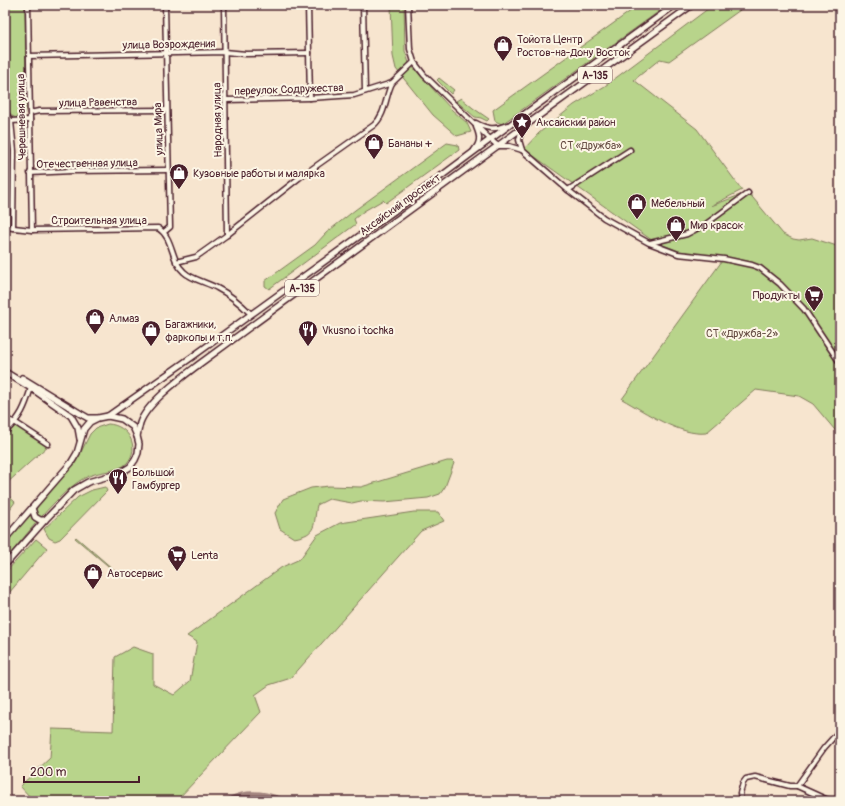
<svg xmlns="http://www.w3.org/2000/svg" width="845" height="806" font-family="Pangolin,sans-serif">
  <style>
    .green { fill: #b8d48b; stroke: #817a5b }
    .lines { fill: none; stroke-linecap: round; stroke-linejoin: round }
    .taxiway { stroke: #a0827d; stroke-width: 10 }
    .minor-casing { stroke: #4a1f2b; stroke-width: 7 }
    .major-casing { stroke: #4a1f2b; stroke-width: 8 }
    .minor { stroke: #fcf5e5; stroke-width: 4 }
    .major { stroke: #fcf5e5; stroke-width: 5 }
    .labels { text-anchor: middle; stroke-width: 4; stroke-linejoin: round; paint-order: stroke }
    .shield { fill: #fcf5e5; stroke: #7f5f63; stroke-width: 1 }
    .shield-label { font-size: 10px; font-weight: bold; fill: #4a1f2b }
    .poi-label { font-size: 11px; fill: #4a1f2b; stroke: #fcf5e5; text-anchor: start }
    .street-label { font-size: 11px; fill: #4a1f2b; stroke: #fcf5e5 }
    .park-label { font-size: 11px; fill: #664c43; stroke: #fcf5e5 }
  </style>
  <rect width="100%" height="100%" fill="#f7e5cf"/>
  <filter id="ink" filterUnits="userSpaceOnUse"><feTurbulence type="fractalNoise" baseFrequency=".025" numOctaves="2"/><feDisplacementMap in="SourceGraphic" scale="8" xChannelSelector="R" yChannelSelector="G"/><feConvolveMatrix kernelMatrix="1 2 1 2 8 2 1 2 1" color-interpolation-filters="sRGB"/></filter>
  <g filter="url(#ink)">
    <g class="green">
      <polygon points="8,5 25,5 26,108 24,114 16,118 12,116 8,110"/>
      <polygon points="391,5 404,5 405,51 409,63 452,110 467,123 471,132 457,136 433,115 396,69 393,56"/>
      <polygon points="639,5 668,5 502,124 495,121 493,110"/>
      <path d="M 713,5 L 747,5 L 669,61 L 660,59 L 634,80 L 697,129 L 742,190 L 711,206 L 748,192 L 783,234 L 793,239 L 799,240 L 812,238 L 840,247 L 840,436 L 813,404 L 799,396 L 756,390 L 706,433 C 680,436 645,412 622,399 L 722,261 L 716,257 L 679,251 L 653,241 L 524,149 L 539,133 L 574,105 L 605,86 Z"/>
      <polygon points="439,78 454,90 451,94 437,80"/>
      <polygon points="461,98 473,108 489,119 487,121 481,118 475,117 456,101"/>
      <polygon points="447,143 458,145 459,150 386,203 383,200 364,211 354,219 356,224 269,289 265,286 265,281 315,245 326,233 355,210"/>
      <polygon points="14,420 51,443 5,485 5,428"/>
      <path d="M 108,424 C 128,425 141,447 127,463 C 119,471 105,471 95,474 C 87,476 80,480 74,485 C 50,503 25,537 5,560 L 5,544 L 76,462 L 90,434 L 96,428 Z"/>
      <path d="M 447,461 L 452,461 L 454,463 L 445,487 L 440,494 L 428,498 L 384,502 L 361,501 L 352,503 L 329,499 L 317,505 C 313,525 318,534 294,538 L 280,529 L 275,513 L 283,499 L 311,488 L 329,486 L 361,487 Z"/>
      <polygon points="105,487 107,491 60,539 55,541 49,538 44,529 78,497 92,490"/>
      <polygon points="5,493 15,502 5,516"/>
      <polygon points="414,512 438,512 444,521 421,531 291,678 269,685 255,695 261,712 176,801 28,801 30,797 20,786 50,758 52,729 113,731 115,657 133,647 153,654 153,684 174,695 190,681 197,642 187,636 282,567 300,559 317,535 340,523"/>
      <polygon points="76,537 121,576 123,574 124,577 120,576 75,538"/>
      <polygon points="36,539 47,548 9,593 5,590 5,573"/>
    </g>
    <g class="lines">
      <path class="taxiway" d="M 232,801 C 247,794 262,795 278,801"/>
      <g class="minor-casing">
        <g id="minor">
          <polyline points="28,5 32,230"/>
          <polyline points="224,5 227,235"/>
          <polyline points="308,5 310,98"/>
          <polyline points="363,5 365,91"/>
          <polyline points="408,5 410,49 414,62 424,75 490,139 498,146 509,146 522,150 568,190 604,218 649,243 678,254 724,259 752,265 760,268 780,284 804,309 840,363"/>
          <polyline points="29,56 225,52 246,54 309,53"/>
          <polyline points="5,79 6,114 11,121 14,151 13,228"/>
          <polyline points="226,100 310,98 354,95 392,83 414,62"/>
          <polyline points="30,113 39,111 166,110"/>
          <polyline points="11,121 30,120"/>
          <path d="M 476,123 C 487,129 495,130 507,125"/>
          <path d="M 474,150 C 481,142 480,136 476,127"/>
          <polyline points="522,150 519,140 522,128"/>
          <polyline points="30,173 72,171 168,170"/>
          <polyline points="568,190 630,150"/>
          <path d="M 5,227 L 32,230 L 158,228 C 174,238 170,260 184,272 C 191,279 208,283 217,288 C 231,295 240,303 251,314"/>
          <polyline points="164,232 170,227 165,5"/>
          <polyline points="650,243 687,234 706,224 748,193"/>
          <path d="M 176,262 L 196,257 L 227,235 L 299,178 L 374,125 C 386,114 385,97 392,83"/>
          <polyline points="5,419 16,423 48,444"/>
          <path d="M 5,432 C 21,418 25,407 31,388"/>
          <polyline points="797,786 824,748 840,730"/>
          <polyline points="741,801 740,793 743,783 746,779 755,777 790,786 797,786 830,801"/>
        </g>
      </g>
      <g class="major-casing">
        <g id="major">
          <polyline points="5,372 31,388 71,416 78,428 80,439"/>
          <polyline points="22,378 81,414 88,418 97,418"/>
          <polyline points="108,416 192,357 401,206 511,124 675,5"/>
          <path d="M 137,436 C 138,432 139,427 140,423 C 147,403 181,378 198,365 L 522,128 L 692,5"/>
          <polyline points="32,508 35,517 40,520 45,520"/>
          <polyline points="5,539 71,463 77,453 84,429 90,422 98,418 108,416 122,419 133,427 137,436 139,444 138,453 135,460 130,467 120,473 88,482 74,490 45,520 5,565"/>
        </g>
      </g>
      <use href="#minor" class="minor"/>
      <use href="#major" class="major"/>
    </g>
  </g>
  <defs>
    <g id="shop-pin" transform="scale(1)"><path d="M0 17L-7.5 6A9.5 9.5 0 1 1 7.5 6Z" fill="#4a1f2b" stroke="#fcf5e5"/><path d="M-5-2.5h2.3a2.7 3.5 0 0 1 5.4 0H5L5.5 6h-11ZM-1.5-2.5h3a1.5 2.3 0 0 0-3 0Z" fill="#fff"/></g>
    <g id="sight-pin" transform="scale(1)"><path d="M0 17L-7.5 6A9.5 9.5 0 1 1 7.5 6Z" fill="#4a1f2b" stroke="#fcf5e5"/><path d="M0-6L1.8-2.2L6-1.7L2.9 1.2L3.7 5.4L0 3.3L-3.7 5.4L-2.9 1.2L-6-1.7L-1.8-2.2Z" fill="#fff"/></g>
    <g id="supermarket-pin" transform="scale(1)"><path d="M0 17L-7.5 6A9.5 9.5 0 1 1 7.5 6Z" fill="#4a1f2b" stroke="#fcf5e5"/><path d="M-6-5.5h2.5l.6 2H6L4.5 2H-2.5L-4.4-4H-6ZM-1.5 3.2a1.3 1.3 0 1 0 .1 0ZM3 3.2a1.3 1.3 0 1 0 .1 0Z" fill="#fff"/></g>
    <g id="restaurant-pin" transform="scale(1)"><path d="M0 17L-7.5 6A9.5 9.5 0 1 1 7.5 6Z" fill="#4a1f2b" stroke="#fcf5e5"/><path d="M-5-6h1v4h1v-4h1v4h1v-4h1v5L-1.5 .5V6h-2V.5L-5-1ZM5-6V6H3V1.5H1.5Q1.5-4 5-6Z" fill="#fff"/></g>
  </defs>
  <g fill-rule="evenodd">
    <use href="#shop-pin" x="503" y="45"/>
    <use href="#sight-pin" x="522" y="122"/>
    <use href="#shop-pin" x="374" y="143"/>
    <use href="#shop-pin" x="179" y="173"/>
    <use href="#shop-pin" x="637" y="203"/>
    <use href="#shop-pin" x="676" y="225"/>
    <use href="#supermarket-pin" x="814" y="295"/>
    <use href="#shop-pin" x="95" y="318"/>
    <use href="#shop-pin" x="151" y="330"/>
    <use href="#restaurant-pin" x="308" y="330"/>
    <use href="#restaurant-pin" x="118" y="478"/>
    <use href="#supermarket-pin" x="177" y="555"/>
    <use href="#shop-pin" x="93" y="573"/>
  </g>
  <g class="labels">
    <g class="shield">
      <rect x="578" y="67" width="34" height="16" rx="3"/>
      <rect x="285" y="280" width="34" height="16" rx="3"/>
    </g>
    <g class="shield-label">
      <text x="595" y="79">А-135</text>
      <text x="302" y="292">А-135</text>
    </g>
    <g class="poi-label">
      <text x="517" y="43">Тойота Центр<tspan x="517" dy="13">Ростов-на-Дону Восток</tspan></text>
      <text x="536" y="126">Аксайский район</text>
      <text x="388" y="147">Бананы +</text>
      <text x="193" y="177">Кузовные работы и малярка</text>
      <text x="651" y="207">Мебельный</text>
      <text x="690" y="229">Мир красок</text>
      <text x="800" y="299" text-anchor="end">Продукты</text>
      <text x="109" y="322">Алмаз</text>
      <text x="165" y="328">Багажники,<tspan x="165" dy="13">фаркопы и т.п.</tspan></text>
      <text x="322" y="334">Vkusno i tochka</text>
      <text x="132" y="476">Большой<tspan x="132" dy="13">Гамбургер</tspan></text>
      <text x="191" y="559">Lenta</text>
      <text x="107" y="577">Автосервис</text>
    </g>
    <g class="street-label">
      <text transform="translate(169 44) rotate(-1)" y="4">улица Возрождения</text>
      <text transform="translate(289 89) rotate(-2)" y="4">переулок Содружества</text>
      <text transform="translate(98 102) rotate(-1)" y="4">улица Равенства</text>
      <text transform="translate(21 117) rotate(-91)" y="4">Черешневая улица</text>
      <text transform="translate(217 120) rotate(-91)" y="4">Народная улица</text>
      <text transform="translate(158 129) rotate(-92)" y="4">улица Мира</text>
      <text transform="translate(87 163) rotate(-1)" y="4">Отечественная улица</text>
      <text transform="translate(400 204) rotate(-36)" y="4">Аксайский проспект</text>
      <text x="99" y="224">Строительная улица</text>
    </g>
    <g class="park-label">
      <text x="591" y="149">СТ «Дружба»</text>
      <text x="742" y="337">СТ «Дружба-2»</text>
    </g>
  </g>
  <rect width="845" height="806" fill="none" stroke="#fcf5e5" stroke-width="20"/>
  <rect x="10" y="10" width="825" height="786" fill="none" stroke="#4a1f2b" stroke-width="1.5" filter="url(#ink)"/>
  <path d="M24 776v6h115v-6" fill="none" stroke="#4a1f2b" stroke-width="2"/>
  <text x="30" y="776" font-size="12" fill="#4a1f2b" stroke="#fcf5e5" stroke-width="3" paint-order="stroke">200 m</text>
</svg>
